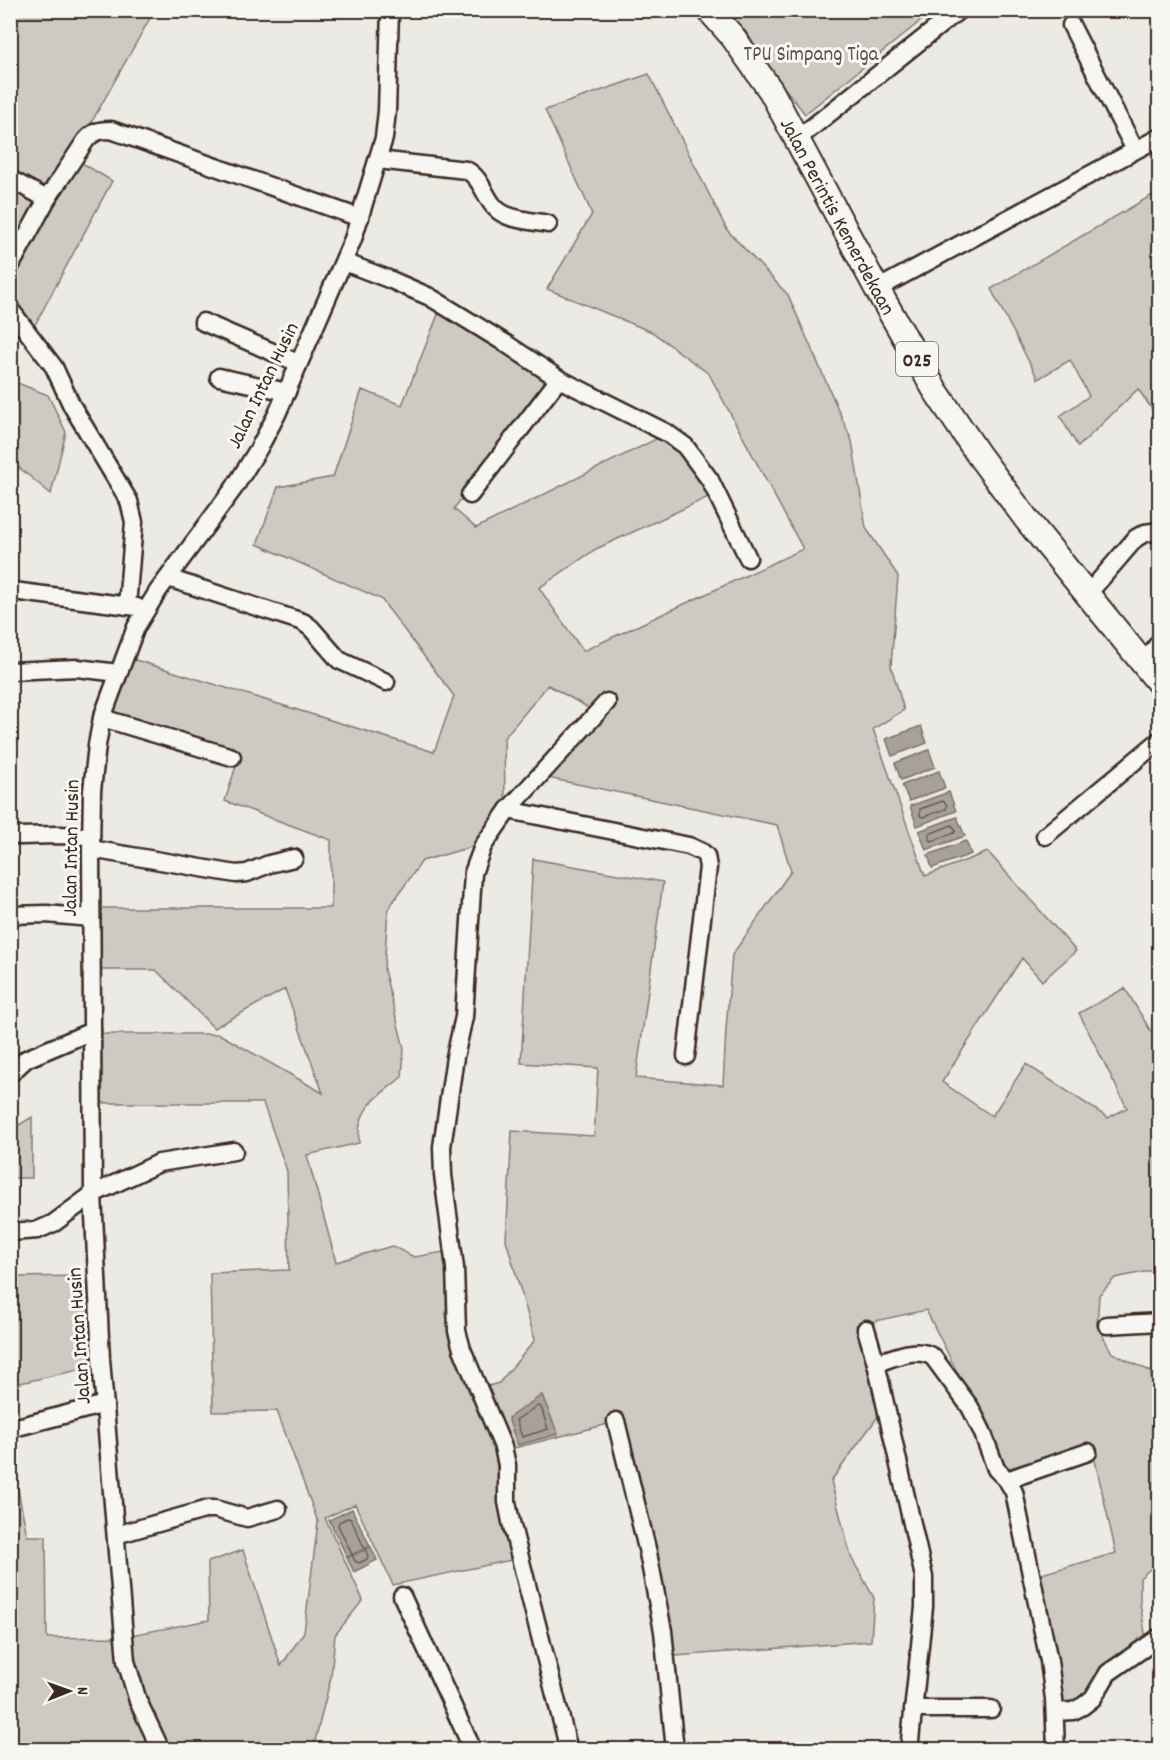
<svg xmlns="http://www.w3.org/2000/svg" width="1170" height="1760" font-family="Dekko,sans-serif">
  <style>
    .green { fill: #cdcac4; stroke: #847a71; stroke-width: 1.5; fill-rule: evenodd }
    .water { fill: #a8a198; stroke: #7c7167; stroke-width: 1.5 }
    .lines { fill: none; stroke-linecap: round; stroke-linejoin: round }
    .shore { stroke: #675a4f; stroke-width: 1.5 }
    .minor-casing { stroke: #3b2a1e; stroke-width: 21 }
    .highway-casing { stroke: #3b2a1e; stroke-width: 28 }
    .minor { stroke: #f6f6f2; stroke-width: 16 }
    .highway { stroke: #f6f6f2; stroke-width: 24 }
    .labels { text-anchor: middle; stroke-width: 6; stroke-linejoin: round; paint-order: stroke }
    .shield { fill: #f6f6f2; stroke: #73675e; stroke-width: 1.5 }
    .shield-label { font-size: 20px; font-weight: bold; fill: #3b2a1e }
    .park-label { font-size: 21px; fill: #605248; stroke: #f6f6f2 }
    .street-label { font-size: 21px; fill: #3b2a1e; stroke: #f6f6f2 }
  </style>
  <rect width="100%" height="100%" fill="#ebeae5"/>
  <filter id="ink" filterUnits="userSpaceOnUse"><feTurbulence type="fractalNoise" baseFrequency=".0167" numOctaves="2"/><feDisplacementMap in="SourceGraphic" scale="12" xChannelSelector="R" yChannelSelector="G"/><feConvolveMatrix kernelMatrix="1 2 1 2 8 2 1 2 1" color-interpolation-filters="sRGB"/></filter>
  <g filter="url(#ink)">
    <g class="green">
      <polygon points="10,11 154,11 72,157 112,181 29,336 11,313"/>
      <polygon points="724,11 933,11 805,114"/>
      <path d="M 649,74 L 727,230 L 788,295 L 852,441 L 866,528 L 898,576 L 891,666 L 904,710 L 873,729 L 925,876 L 988,852 L 1076,951 L 1042,981 L 1022,958 L 942,1082 L 992,1116 L 1026,1064 L 1108,1118 L 1127,1108 L 1079,1013 L 1125,988 L 1159,1045 L 1159,1269 L 1115,1278 L 1099,1295 L 1097,1325 L 1112,1353 L 1150,1371 L 1158,1408 L 1159,1409 L 1159,1561 L 1140,1578 L 1140,1603 L 1146,1639 L 1090,1695 L 1073,1703 L 1059,1702 L 1038,1575 L 1116,1553 L 1091,1443 L 1006,1469 L 926,1310 L 856,1325 L 879,1415 L 831,1481 L 851,1557 L 874,1598 L 871,1641 L 662,1657 L 616,1422 L 495,1453 L 500,1489 L 516,1559 L 393,1585 L 355,1504 L 325,1518 L 363,1600 L 335,1635 L 331,1677 L 313,1749 L 11,1749 L 10,1448 L 27,1536 L 46,1536 L 47,1638 L 121,1637 L 209,1620 L 208,1562 L 243,1550 L 281,1666 L 304,1632 L 318,1522 L 277,1411 L 213,1412 L 210,1273 L 289,1270 L 287,1171 L 263,1103 L 100,1103 L 100,1034 L 219,1034 L 323,1093 L 285,989 L 214,1028 L 156,970 L 100,970 L 100,908 L 331,908 L 331,840 L 225,801 L 240,753 L 109,714 L 129,658 L 434,752 L 454,696 L 381,599 L 257,544 L 278,487 L 333,477 L 362,390 L 402,405 L 441,307 L 545,382 L 454,509 L 476,528 L 658,438 L 684,452 L 713,495 L 596,549 L 539,588 L 583,651 L 803,549 L 709,374 L 652,332 L 547,289 L 592,214 L 545,110 ZM 548,685 L 601,715 L 543,777 L 777,825 L 791,871 L 732,955 L 726,1030 L 723,1085 L 636,1078 L 663,882 L 533,859 L 521,1063 L 598,1068 L 594,1136 L 512,1131 L 506,1240 L 535,1340 L 499,1383 L 470,1391 L 456,1357 L 446,1314 L 448,1283 L 444,1252 L 414,1257 L 392,1246 L 336,1262 L 307,1155 L 359,1143 C 356,1107 377,1098 402,1077 L 404,1048 L 384,970 L 388,909 L 422,861 L 474,846 L 505,800 L 504,738 Z"/>
      <polygon points="1159,191 1159,419 1138,389 1078,447 1060,416 1089,396 1070,360 1038,379 991,289"/>
      <polygon points="10,380 48,395 66,432 51,494 11,461"/>
      <polygon points="32,1117 32,1178 11,1178 11,1130"/>
      <polygon points="90,1276 92,1367 11,1385 10,1277"/>
    </g>
    <g class="water">
      <polygon points="921,726 927,743 892,756 886,739"/>
      <polygon points="929,750 935,767 901,780 895,763"/>
      <polygon points="939,771 945,788 909,801 902,785"/>
      <polygon points="949,792 956,811 917,826 910,806"/>
      <polygon points="957,817 965,836 926,850 919,831"/>
      <polygon points="966,841 971,854 932,868 928,855"/>
      <polygon points="542,1395 558,1434 518,1445 508,1418"/>
      <polygon points="352,1509 370,1546 347,1557 329,1520"/>
      <polygon points="371,1547 377,1560 354,1572 347,1558"/>
    </g>
    <g class="lines">
      <g class="shore">
        <polygon points="943,801 947,805 946,809 923,817 920,816 920,809"/>
        <polygon points="952,825 956,830 954,833 932,841 929,840 929,834"/>
        <polygon points="537,1406 541,1407 548,1429 522,1437 516,1420"/>
        <polygon points="347,1518 351,1519 368,1556 367,1559 359,1563 355,1561 338,1525 339,1522"/>
      </g>
      <g class="minor-casing">
        <g id="minor">
          <polyline points="1071,25 1135,150"/>
          <polyline points="796,140 959,10"/>
          <path d="M 378,160 L 466,170 C 485,179 485,207 506,215 C 518,221 535,221 548,224"/>
          <polyline points="10,179 47,199"/>
          <polyline points="344,262 391,280 430,297 505,343 559,379 667,433 685,446 710,480 748,558"/>
          <path d="M 10,267 L 47,199 L 86,140 C 94,131 100,130 111,130 L 360,218"/>
          <polyline points="877,289 1160,137"/>
          <polyline points="10,309 54,367 72,406 129,501 134,522 127,606"/>
          <polyline points="203,322 298,363"/>
          <polyline points="219,377 287,392"/>
          <polyline points="470,495 559,379"/>
          <polyline points="168,578 303,622 311,628 339,660 386,682"/>
          <polyline points="13,591 137,607"/>
          <polyline points="1087,595 1136,538 1145,533 1160,531"/>
          <polyline points="1143,665 1160,641"/>
          <polyline points="10,671 77,668 118,673"/>
          <polyline points="102,718 232,757"/>
          <polyline points="508,810 689,846 702,852 706,856 708,867 686,1056"/>
          <polyline points="10,834 20,836 56,835 91,836"/>
          <polyline points="1045,836 1160,740"/>
          <polyline points="91,849 236,874 247,873 269,864 294,858"/>
          <polyline points="10,915 46,914 91,918"/>
          <polyline points="10,1074 26,1059 92,1031"/>
          <polyline points="10,1232 38,1230 54,1223 93,1194 159,1163 234,1151"/>
          <polyline points="1107,1325 1160,1322"/>
          <polyline points="866,1329 876,1363 924,1577 924,1607 909,1750"/>
          <path d="M 876,1363 C 894,1358 916,1346 933,1357 L 970,1407 L 982,1431 L 996,1469 L 1007,1480 L 1014,1492 L 1049,1661 L 1054,1699 L 1056,1750"/>
          <polyline points="616,1421 648,1553 663,1631 675,1750"/>
          <polyline points="10,1429 105,1404"/>
          <polyline points="1007,1480 1088,1452"/>
          <polyline points="116,1535 208,1509 215,1509 247,1518 278,1509"/>
          <polyline points="402,1596 473,1750"/>
          <polyline points="913,1709 991,1709"/>
          <polyline points="1055,1712 1073,1711 1083,1706 1093,1698 1108,1673 1160,1637"/>
          <polyline points="161,1750 138,1701 126,1661 101,1359 93,1194 91,849 92,791 97,745 102,718 136,627 158,591 234,488 259,448 277,414 353,239 384,138 387,111 390,10"/>
          <polyline points="569,1750 511,1522 507,1502 507,1465 503,1447 462,1349 457,1331 455,1268 443,1175 442,1147 448,1105 455,1057 464,1017 473,873 483,846 508,810 607,702"/>
        </g>
      </g>
      <g class="highway-casing">
        <g id="highway">
          <path id="s1" d="M 709,10 L 733,37 L 771,91 L 877,289 L 935,390 L 978,454 L 1027,520 L 1160,684"/>
        </g>
      </g>
      <use href="#minor" class="minor"/>
      <use href="#highway" class="highway"/>
    </g>
  </g>
  <g class="labels">
    <rect class="shield" x="896" y="342" width="42" height="34" rx="4.5"/>
    <g class="shield-label">
      <text x="917" y="366">025</text>
    </g>
    <g class="park-label">
      <text x="811" y="60">TPU Simpang Tiga</text>
    </g>
    <g class="street-label">
      <text dy="7" stroke="none"><textPath href="#s1" startOffset="244">Jalan Perintis Kemerdekaan</textPath></text>
      <text transform="translate(262 385) rotate(-64)" y="7">Jalan Intan Husin</text>
      <text transform="translate(70 848) rotate(-89)" y="7">Jalan Intan Husin</text>
      <text transform="translate(78 1336) rotate(-94)" y="7">Jalan Intan Husin</text>
    </g>
  </g>
  <rect width="1170" height="1760" fill="none" stroke="#f6f6f2" stroke-width="36"/>
  <rect x="18" y="18" width="1134" height="1724" fill="none" stroke="#3b2a1e" stroke-width="2" filter="url(#ink)"/>
  <g transform="translate(69 1691) rotate(89)" stroke="#f6f6f2" stroke-width="4.5" paint-order="stroke">
  <path d="M0-4.5L10 22L0 15L-10 22Z" fill="#3b2a1e"/>
  <text y="-9" font-size="16" font-weight="bold" text-anchor="middle" fill="#3b2a1e">N</text>
  </g>
</svg>
